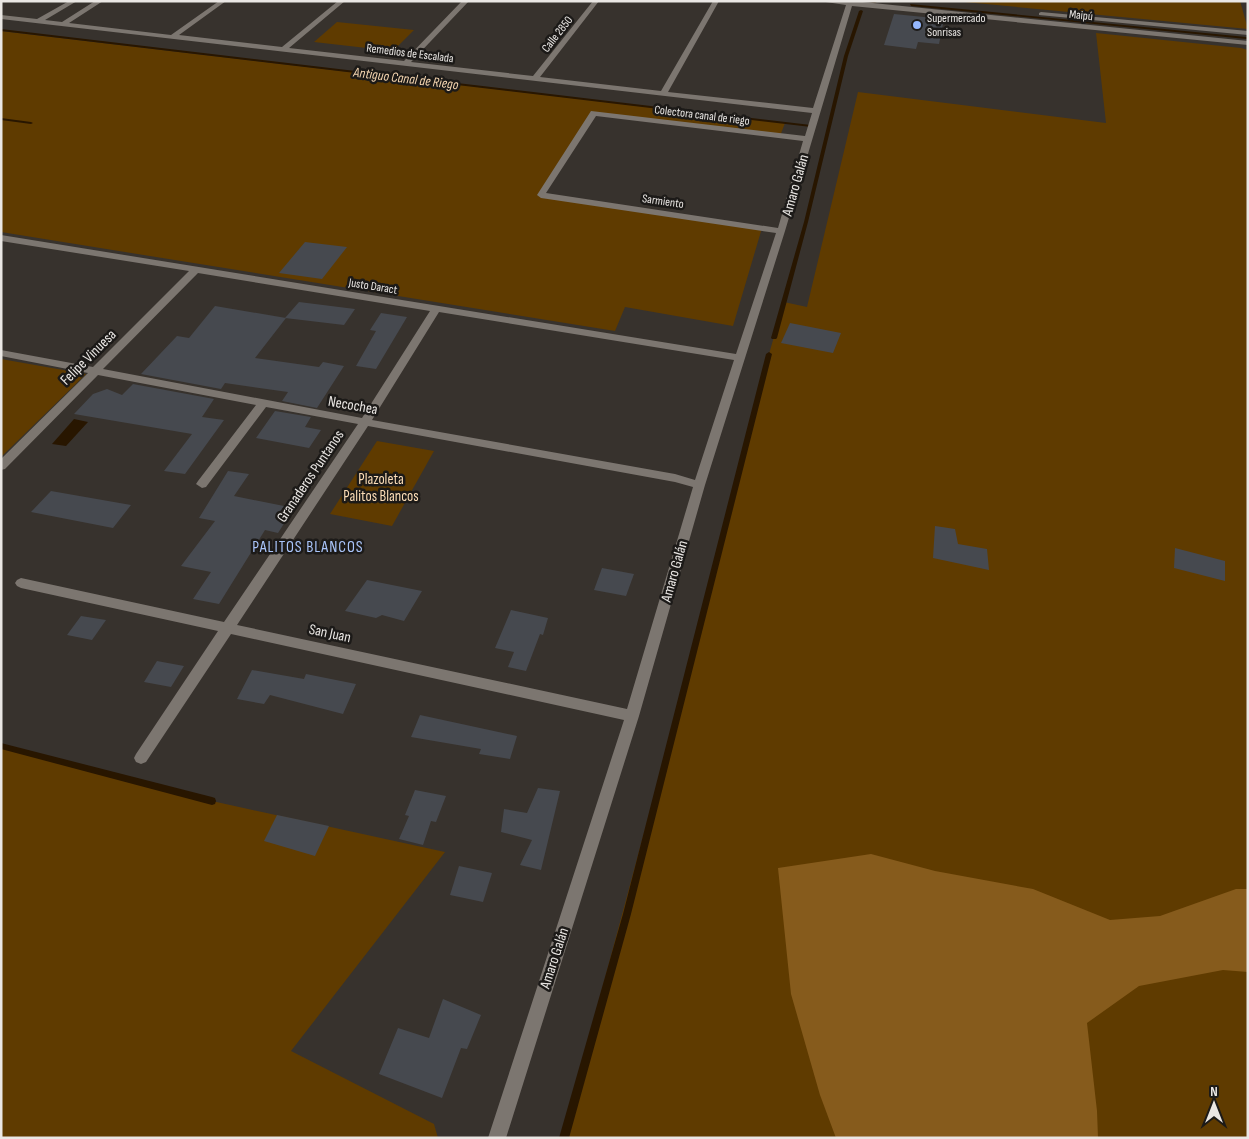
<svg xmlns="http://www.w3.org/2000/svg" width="1249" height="1139" font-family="'Sofia Sans Condensed',sans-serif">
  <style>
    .green { fill: #5f3b00 }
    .forest { fill: #865b1c }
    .water { fill: #281600 }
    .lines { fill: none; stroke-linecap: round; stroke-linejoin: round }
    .stream { fill: #281600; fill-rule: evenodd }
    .building { fill: #46494f }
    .minor { fill: #7c7670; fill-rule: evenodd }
    .poi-dot { fill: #94b7fd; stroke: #1c1a18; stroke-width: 2 }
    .labels { text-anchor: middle; stroke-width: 5; stroke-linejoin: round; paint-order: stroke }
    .far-street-label { font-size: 12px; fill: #eae7e4; stroke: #1c1a18 }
    .far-poi-label { font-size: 12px; fill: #eae7e4; stroke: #1c1a18; text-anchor: start }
    .far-water-label { font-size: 14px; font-style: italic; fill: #f5d6b1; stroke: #1c1a18 }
    .street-label { font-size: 15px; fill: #eae7e4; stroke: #1c1a18 }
    .park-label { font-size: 15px; fill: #fddeb8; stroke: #1c1a18 }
    .neighbourhood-label { font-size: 16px; letter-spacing: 1px; fill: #aac5fa; stroke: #1c1a18 }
  </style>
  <rect width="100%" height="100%" fill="#37322d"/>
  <g class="green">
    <polygon points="954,1 1240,1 1248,29"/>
    <polygon points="337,22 414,30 393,51 314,42"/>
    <polygon points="1,31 785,123 780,136 594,114 541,195 762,228 733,326 625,307 615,331 1,232"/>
    <polygon points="1096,33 1241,48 1248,50 1248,1138 562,1138 723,539 769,354 784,302 807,307 858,92 1106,123"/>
    <polygon points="1,359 86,374 1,457"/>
    <polygon points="377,441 434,451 392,526 330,514"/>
    <polygon points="1,745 212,801 445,852 291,1051 434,1124 438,1138 1,1138"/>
  </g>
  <polygon class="forest" points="871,854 935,871 1033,889 1110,920 1160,916 1236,889 1248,889 1248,972 1223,970 1139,986 1087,1023 1097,1111 1098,1138 836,1138 820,1095 791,994 778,868"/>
  <polygon class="water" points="74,419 88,422 66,446 52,444"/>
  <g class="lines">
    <g class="stream">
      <polygon points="862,1 876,1 877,2 875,3"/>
      <polygon points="910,4 1246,37 1248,38 1246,39 911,6"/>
      <polygon points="861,10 863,11 848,56 808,222 777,338 776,339 772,339 771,338 804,222 844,56 859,11"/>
      <polygon points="1,29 811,125 813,126 811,127 1,31"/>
      <polygon points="1,118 31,122 33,123 31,124 1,120"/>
      <polygon points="769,352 772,354 631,914 569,1138 559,1138 623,914 766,354"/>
      <polygon points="1,743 212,797 215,798 216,801 215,804 212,805 1,749"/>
    </g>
  </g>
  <g class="building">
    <polygon points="894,14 944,19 939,44 918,42 916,49 884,45"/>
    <polygon points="305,242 347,247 322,279 279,273"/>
    <polygon points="299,302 355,309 344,325 285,318"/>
    <polygon points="215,306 286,318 255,358 319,367 323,362 344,366 317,408 282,401 288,392 225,383 221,389 141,374 177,336 189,338"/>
    <polygon points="381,313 407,317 376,369 356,366 376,331 370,330"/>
    <polygon points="790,323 841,333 833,353 781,343"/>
    <polygon points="133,384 214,399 202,417 224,420 185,474 164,471 192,434 74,414 93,394 107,389 122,395"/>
    <polygon points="275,411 311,417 305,427 321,430 309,448 256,438"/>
    <polygon points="228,471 249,474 234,496 294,508 278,533 265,530 219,604 193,599 211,572 181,566 215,521 199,518"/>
    <polygon points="51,491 131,505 113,528 31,512"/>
    <polygon points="935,526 955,529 958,544 987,549 989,570 933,558"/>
    <polygon points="1175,548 1225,561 1225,581 1174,568"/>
    <polygon points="602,568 634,574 626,596 594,590"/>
    <polygon points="367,580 422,591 404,621 382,615 376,618 345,611"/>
    <polygon points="511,610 548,618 543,635 540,634 526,671 508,667 514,652 495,648"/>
    <polygon points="81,616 106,620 92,640 67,635"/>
    <polygon points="157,661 184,666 171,687 144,682"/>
    <polygon points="252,670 304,679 306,674 356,684 343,714 270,695 264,704 237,699"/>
    <polygon points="420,715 517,736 510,759 479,754 481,749 411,737"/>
    <polygon points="538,788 560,791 541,870 520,865 532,840 501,832 504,809 527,813"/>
    <polygon points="415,790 446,796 436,822 431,821 423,845 399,839 409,816 405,815"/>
    <polygon points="277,815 329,826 315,856 264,841"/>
    <polygon points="459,866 492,873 483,902 450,895"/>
    <polygon points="443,999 481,1015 467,1049 461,1048 442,1098 379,1074 398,1028 429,1038"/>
  </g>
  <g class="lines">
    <g class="minor">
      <path d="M 69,1 L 77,1 L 45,20 L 62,22 L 95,1 L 103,1 L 69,23 L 171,35 L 219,1 L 226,1 L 179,35 L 282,47 L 338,1 L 345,1 L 289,48 L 404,61 L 462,1 L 469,1 L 411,62 L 533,76 L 593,1 L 599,1 L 540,77 L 661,91 L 713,1 L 719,1 L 668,92 L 813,108 L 846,5 L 819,1 L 853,1 L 1248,41 L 1248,45 L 852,6 L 785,231 L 705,485 L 639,716 L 506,1138 L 488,1138 L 624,720 L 231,634 L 146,762 L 141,764 L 136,762 L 134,758 L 136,754 L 218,631 L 21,588 L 17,586 L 15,583 L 17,580 L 21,578 L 224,622 L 358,424 L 266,407 L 206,487 L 202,488 L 196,484 L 198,481 L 256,405 L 98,375 L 5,469 L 1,470 L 1,459 L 88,373 L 1,356 L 1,350 L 93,367 L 189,271 L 1,241 L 1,235 L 736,354 L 776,233 L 541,198 L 537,195 L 591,111 L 805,136 L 812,113 L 1,19 L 1,15 L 37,19 ZM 596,116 L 803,141 L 778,228 L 546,193 ZM 198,273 L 430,311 L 362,418 L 103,369 ZM 439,312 L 734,360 L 695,480 L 675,474 L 372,420 ZM 368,426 L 675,482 L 693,487 L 627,709 L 237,625 Z"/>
      <polygon points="1041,12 1248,31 1248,35 1039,15 1039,13"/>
    </g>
  </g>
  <circle class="poi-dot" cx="917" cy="25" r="5"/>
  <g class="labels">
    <g class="far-street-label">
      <text transform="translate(1081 15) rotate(6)" y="4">Maipú</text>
      <text transform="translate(557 34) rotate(-52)" y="4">Calle 2850</text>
      <text transform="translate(410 53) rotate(7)" y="4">Remedios de Escalada</text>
      <text transform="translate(702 115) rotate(7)" y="4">Colectora canal de riego</text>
      <text transform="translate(663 201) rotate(8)" y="4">Sarmiento</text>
      <text transform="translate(373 286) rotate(9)" y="4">Justo Daract</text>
    </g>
    <g class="far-poi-label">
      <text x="927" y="22">Supermercado<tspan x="927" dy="14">Sonrisas</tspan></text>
    </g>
    <g class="far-water-label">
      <text transform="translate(406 78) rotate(7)" y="5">Antiguo Canal de Riego</text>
    </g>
    <g class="street-label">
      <text transform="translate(795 185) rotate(-74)" y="5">Amaro Galán</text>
      <text transform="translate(88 357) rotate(-45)" y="5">Felipe Vinuesa</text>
      <text transform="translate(353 405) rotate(10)" y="5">Necochea</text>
      <text transform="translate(310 476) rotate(-56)" y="5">Granaderos Puntanos</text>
      <text transform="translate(674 571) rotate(-74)" y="5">Amaro Galán</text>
      <text transform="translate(330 633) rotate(12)" y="5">San Juan</text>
      <text transform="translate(554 958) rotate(-72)" y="5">Amaro Galán</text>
    </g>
    <g class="park-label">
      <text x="381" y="484">Plazoleta<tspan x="381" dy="17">Palitos Blancos</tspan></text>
    </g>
    <g class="neighbourhood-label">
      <text x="308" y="552">PALITOS BLANCOS</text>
    </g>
  </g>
  <rect width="1249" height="1139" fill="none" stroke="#eae7e4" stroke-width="5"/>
  <g transform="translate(1214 1104)" stroke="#1c1a18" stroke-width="4" paint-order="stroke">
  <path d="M0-4L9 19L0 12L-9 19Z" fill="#eae7e4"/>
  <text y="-8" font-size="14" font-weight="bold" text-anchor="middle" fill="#eae7e4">N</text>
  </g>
</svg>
